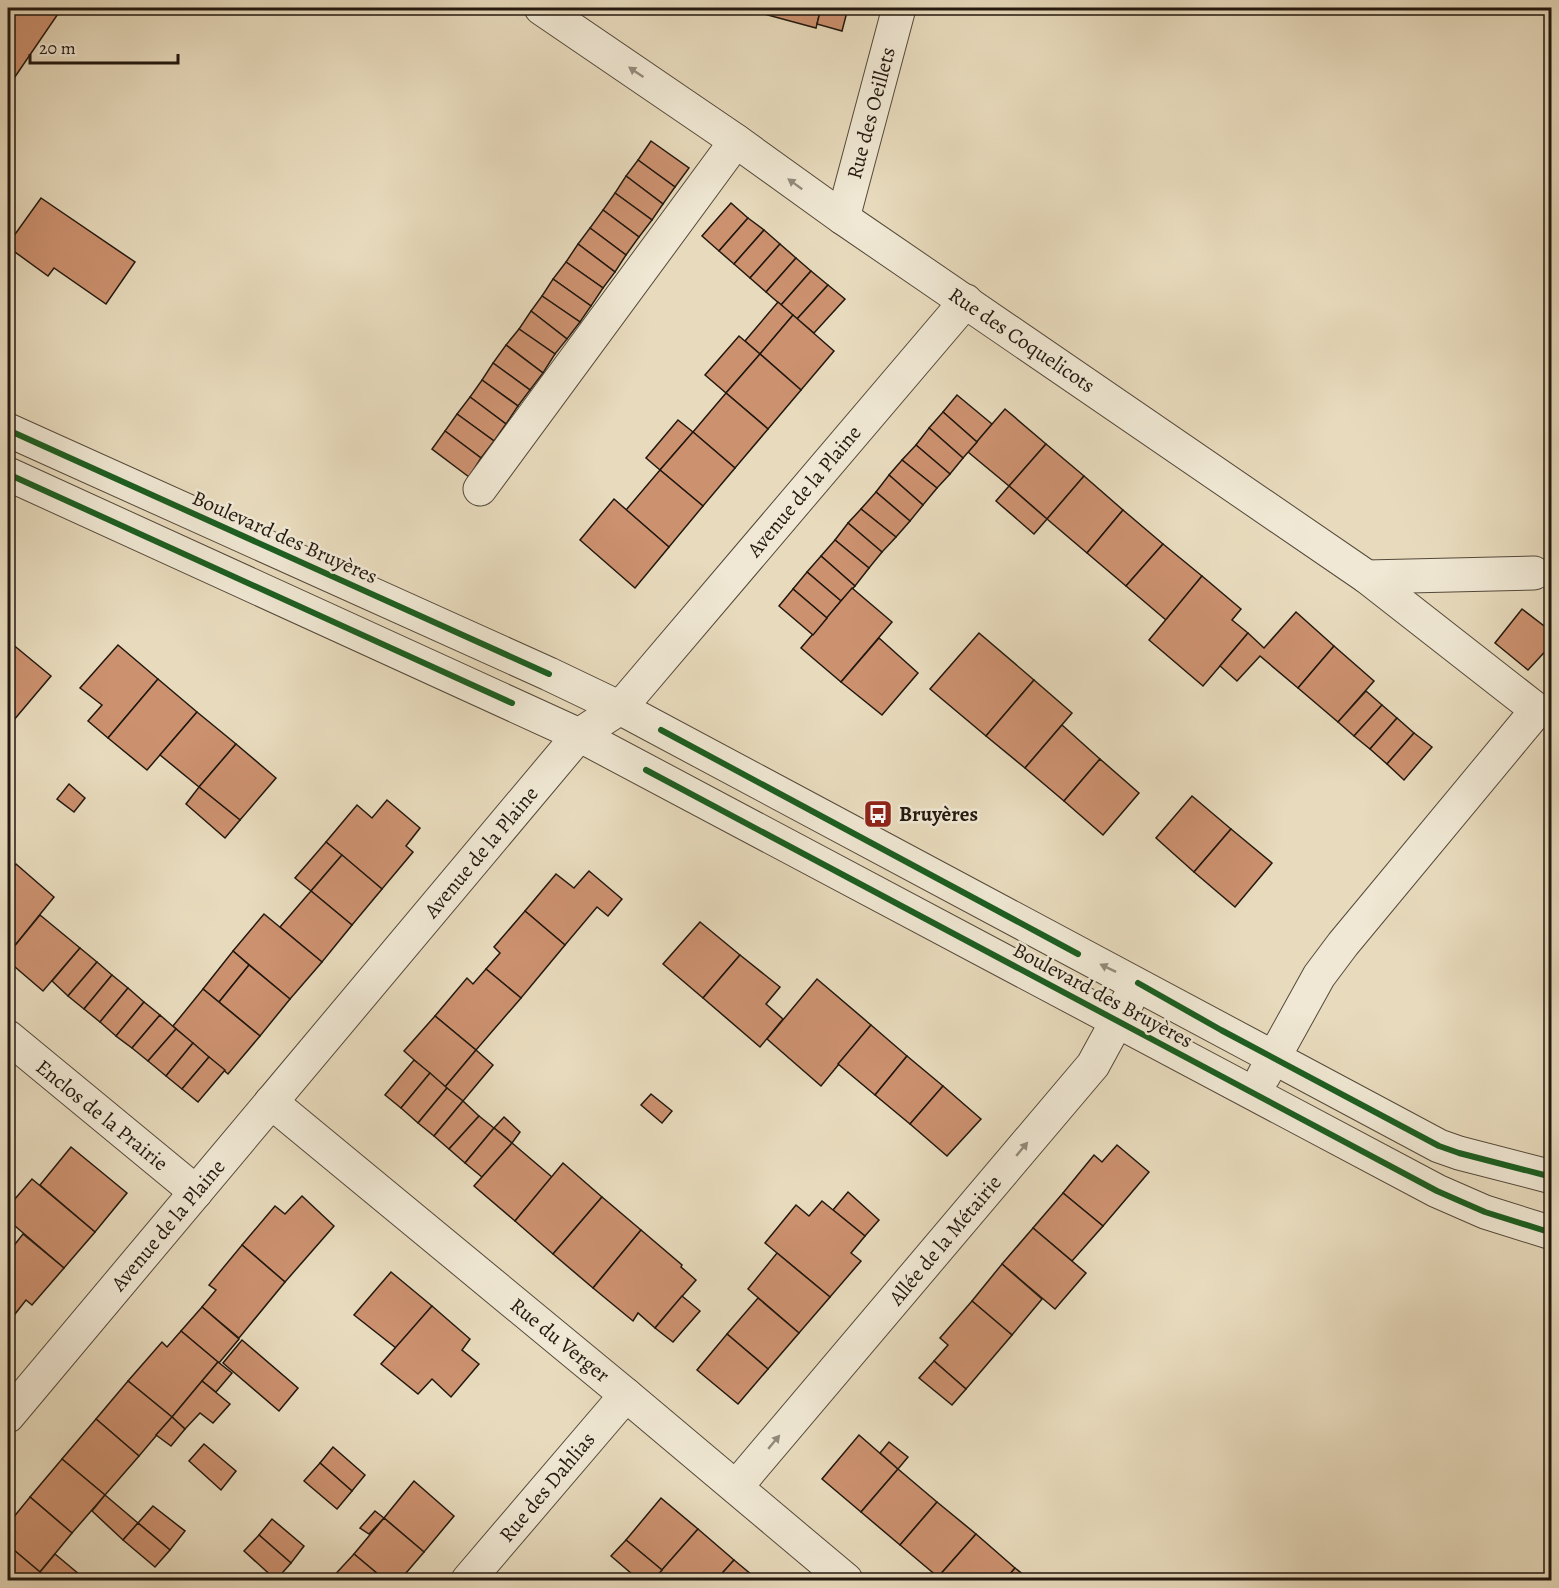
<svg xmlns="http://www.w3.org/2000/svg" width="1559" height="1588" font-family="Alegreya,serif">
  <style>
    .building { fill: #cc916f; stroke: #22180f; stroke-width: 1.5 }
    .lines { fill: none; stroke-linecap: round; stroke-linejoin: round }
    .minor-casing { stroke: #54493a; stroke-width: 35 }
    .minor { stroke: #f0e8d4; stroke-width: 33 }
    .cycleway-casing { stroke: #f0e8d4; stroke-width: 10 }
    .cycleway { stroke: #1b5e20; stroke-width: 6 }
    .oneway { fill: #938a7b }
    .labels { text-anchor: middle; stroke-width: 5; stroke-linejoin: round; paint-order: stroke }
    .street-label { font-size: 21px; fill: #22180f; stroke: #f0e8d4 }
    .poi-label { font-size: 21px; font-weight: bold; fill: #22180f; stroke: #f0e8d4; text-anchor: start }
  </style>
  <rect width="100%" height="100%" fill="#e8dbbd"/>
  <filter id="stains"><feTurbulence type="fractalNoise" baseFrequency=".00333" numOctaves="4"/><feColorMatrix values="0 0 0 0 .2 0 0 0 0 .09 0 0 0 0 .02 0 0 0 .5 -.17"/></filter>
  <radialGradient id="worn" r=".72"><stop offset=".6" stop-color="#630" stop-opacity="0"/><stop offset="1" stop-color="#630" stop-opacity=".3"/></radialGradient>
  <g class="building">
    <polygon points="8,8 62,8 8,87 8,17 12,11"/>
    <polygon points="766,8 821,8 816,28 764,14"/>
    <polygon points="821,8 848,8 842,31 817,24"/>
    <polygon points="651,141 689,168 675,187 638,160"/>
    <polygon points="638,160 675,187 663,204 626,176"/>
    <polygon points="626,176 663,204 652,220 615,193"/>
    <polygon points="615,193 652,220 639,237 603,210"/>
    <polygon points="41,198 135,262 106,304 54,268 48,276 8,247 8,244"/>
    <polygon points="731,203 748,218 719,251 702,236"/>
    <polygon points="603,210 639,237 626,255 590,228"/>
    <polygon points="748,218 764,230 734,264 719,251"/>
    <polygon points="590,228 626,255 615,272 578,244"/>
    <polygon points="764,230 780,244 750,278 734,264"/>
    <polygon points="578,244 615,272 603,288 566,262"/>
    <polygon points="780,244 796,258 766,292 750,278"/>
    <polygon points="796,258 811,271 781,305 766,292"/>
    <polygon points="566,262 603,288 591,306 553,279"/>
    <polygon points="811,271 828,285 797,319 781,305"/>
    <polygon points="553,279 591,306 580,322 542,296"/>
    <polygon points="828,285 845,299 814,333 797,319"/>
    <polygon points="542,296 580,322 567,339 531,311"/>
    <polygon points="778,302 793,315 760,354 745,341"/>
    <polygon points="531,311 567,339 555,354 519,329"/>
    <polygon points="793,315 834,351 801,390 760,354"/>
    <polygon points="519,329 555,354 543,373 506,345"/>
    <polygon points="739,336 760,354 726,393 705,375"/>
    <polygon points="506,345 543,373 530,390 493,363"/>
    <polygon points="760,354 801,390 768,429 726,393"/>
    <polygon points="493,363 530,390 518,406 482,380"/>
    <polygon points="482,380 518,406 506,424 470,397"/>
    <polygon points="726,393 768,429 735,468 693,432"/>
    <polygon points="957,395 992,424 977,442 943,412"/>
    <polygon points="470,397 506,424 494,441 457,414"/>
    <polygon points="1005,409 1046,444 1009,486 968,452"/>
    <polygon points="943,412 977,442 963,458 929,428"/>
    <polygon points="457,414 494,441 481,458 445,431"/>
    <polygon points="678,420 693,432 660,470 646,458"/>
    <polygon points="929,428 963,458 950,474 916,445"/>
    <polygon points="445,431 481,458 469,477 432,449"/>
    <polygon points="693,432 735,468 703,506 660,470"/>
    <polygon points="1046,444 1084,476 1047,519 1009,486"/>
    <polygon points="916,445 950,474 937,488 902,460"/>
    <polygon points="902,460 937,488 923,505 889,475"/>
    <polygon points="660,470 703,506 669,547 626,510"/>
    <polygon points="889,475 923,505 910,521 876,492"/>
    <polygon points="1084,476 1123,510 1087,553 1047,519"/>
    <polygon points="1009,486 1047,519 1034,534 996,501"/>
    <polygon points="876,492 910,521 896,537 861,509"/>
    <polygon points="614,499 669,547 635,588 580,540"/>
    <polygon points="861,509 896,537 882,552 848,523"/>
    <polygon points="1123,510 1163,544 1126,586 1087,553"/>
    <polygon points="848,523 882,552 869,568 835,540"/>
    <polygon points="835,540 869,568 855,586 821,556"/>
    <polygon points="1163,544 1202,576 1166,620 1126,586"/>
    <polygon points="821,556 855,586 841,601 807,572"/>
    <polygon points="807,572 841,601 827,618 793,589"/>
    <polygon points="1202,576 1241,609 1232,620 1248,633 1203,686 1149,640"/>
    <polygon points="852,588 892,622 841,682 801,648"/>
    <polygon points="793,589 827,618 813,635 779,606"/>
    <polygon points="1522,609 1552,632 1552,644 1528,670 1495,643"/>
    <polygon points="1296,612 1334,646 1298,688 1260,656 1237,681 1220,666 1248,633 1264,648"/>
    <polygon points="979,633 1034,680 986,736 930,689"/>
    <polygon points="879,638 918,673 882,715 841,682"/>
    <polygon points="11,643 51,676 8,727 8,648"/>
    <polygon points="118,645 158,679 108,738 88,721 102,705 80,688"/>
    <polygon points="1334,646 1374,681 1338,722 1298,688"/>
    <polygon points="158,679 197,712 147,770 108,738"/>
    <polygon points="1034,680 1072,713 1025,768 986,736"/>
    <polygon points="1366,691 1382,705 1354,736 1338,722"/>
    <polygon points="1382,705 1397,718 1370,749 1354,736"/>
    <polygon points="197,712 236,744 199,787 160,755"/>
    <polygon points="1397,718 1414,733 1387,764 1370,749"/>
    <polygon points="1062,725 1100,759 1064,801 1025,768"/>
    <polygon points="1414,733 1432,747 1404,780 1387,764"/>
    <polygon points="236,744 276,778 240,820 199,787"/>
    <polygon points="1100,759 1139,793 1103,835 1064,801"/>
    <polygon points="69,784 85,798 74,812 57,799"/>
    <polygon points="199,787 240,820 225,838 186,804"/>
    <polygon points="1192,796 1231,829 1194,872 1156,838"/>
    <polygon points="387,800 420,828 406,846 413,852 382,889 326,842 357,805 372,818"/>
    <polygon points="1231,829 1272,863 1235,907 1194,872"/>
    <polygon points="326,842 342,855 311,891 295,878"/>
    <polygon points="342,855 382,889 352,925 311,891"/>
    <polygon points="16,864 54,897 8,954 8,873"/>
    <polygon points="589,871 622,899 608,916 597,907 565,945 525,911 556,874 574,888"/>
    <polygon points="311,891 352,925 322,962 280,927"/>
    <polygon points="525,911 565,945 521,998 486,969 500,953 494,947"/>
    <polygon points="264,914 322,962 290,999 233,951"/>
    <polygon points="40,915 80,948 43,991 8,961 8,954"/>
    <polygon points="700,922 740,955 703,998 663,964"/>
    <polygon points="80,948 97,962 68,996 52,981"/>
    <polygon points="233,951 249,965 219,1002 203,989"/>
    <polygon points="740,955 780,987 766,1004 783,1019 760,1047 703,998"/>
    <polygon points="97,962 112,975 84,1009 68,996"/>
    <polygon points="249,965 290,999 260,1036 219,1002"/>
    <polygon points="486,969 521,998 476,1050 435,1016 467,978 473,984"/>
    <polygon points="112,975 128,988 100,1022 84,1009"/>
    <polygon points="817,979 871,1025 821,1086 767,1039"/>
    <polygon points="128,988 144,1002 116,1036 100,1022"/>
    <polygon points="203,989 260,1036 228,1074 173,1026"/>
    <polygon points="144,1002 160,1015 132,1048 116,1036"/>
    <polygon points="160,1015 176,1029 148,1061 132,1048"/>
    <polygon points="435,1016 476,1050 445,1087 404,1051"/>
    <polygon points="871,1025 907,1056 875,1095 838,1064"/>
    <polygon points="176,1029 193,1043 166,1076 148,1061"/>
    <polygon points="193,1043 209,1057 182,1089 166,1076"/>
    <polygon points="476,1050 493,1065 463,1101 445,1087"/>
    <polygon points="907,1056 943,1086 910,1124 875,1095"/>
    <polygon points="209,1057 225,1070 198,1102 182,1089"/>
    <polygon points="414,1060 430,1073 401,1108 385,1095"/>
    <polygon points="430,1073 447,1088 418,1123 401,1108"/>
    <polygon points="943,1086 981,1119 947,1156 910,1124"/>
    <polygon points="447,1088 463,1101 434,1136 418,1123"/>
    <polygon points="651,1094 672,1111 662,1123 641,1105"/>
    <polygon points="463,1101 479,1116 449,1149 434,1136"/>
    <polygon points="479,1116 494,1128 465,1163 449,1149"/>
    <polygon points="504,1117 520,1132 512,1143 494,1128"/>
    <polygon points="494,1128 512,1143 482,1177 465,1163"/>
    <polygon points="512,1143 552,1177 515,1221 474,1186"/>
    <polygon points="1117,1145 1149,1172 1103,1226 1063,1193 1094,1155 1102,1162"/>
    <polygon points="71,1147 127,1193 95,1232 40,1185"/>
    <polygon points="563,1163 602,1197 553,1254 515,1221"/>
    <polygon points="32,1179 95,1232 64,1268 8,1220 8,1207"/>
    <polygon points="848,1192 879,1220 865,1236 833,1210"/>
    <polygon points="1063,1193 1103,1226 1072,1261 1033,1228"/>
    <polygon points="302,1196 334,1226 285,1282 242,1245 275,1206 285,1214"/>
    <polygon points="602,1197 641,1230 593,1288 553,1254"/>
    <polygon points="822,1201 865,1236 851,1253 861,1261 830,1297 765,1243 796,1205 809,1216"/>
    <polygon points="1033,1228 1086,1273 1055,1309 1002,1264"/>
    <polygon points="641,1230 682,1265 681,1267 696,1280 655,1328 638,1313 633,1321 593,1288"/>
    <polygon points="23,1234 64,1268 32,1305 26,1300 15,1314 8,1307 8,1253"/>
    <polygon points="242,1245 285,1282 239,1338 202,1307 216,1290 209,1285"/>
    <polygon points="777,1253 830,1297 799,1333 748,1289"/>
    <polygon points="1002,1264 1042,1299 1012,1335 972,1301"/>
    <polygon points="391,1272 432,1306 396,1348 354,1315"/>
    <polygon points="682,1296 700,1311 673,1342 655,1328"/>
    <polygon points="758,1298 799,1333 768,1369 727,1334"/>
    <polygon points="972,1301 1012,1335 966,1389 934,1361 948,1345 940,1338"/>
    <polygon points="432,1306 470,1339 462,1350 479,1364 451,1397 432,1379 418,1394 381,1364"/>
    <polygon points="202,1307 239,1339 219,1363 181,1331"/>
    <polygon points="181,1331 218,1362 172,1417 128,1381 162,1342 167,1347"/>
    <polygon points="727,1334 768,1369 738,1404 697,1370"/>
    <polygon points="242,1340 298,1388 279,1411 223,1363"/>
    <polygon points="934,1361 966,1389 952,1405 919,1378"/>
    <polygon points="218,1362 232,1373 216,1392 202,1381"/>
    <polygon points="128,1381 172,1417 139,1456 96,1419"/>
    <polygon points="202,1381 230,1404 213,1423 200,1413 185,1429 172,1417"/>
    <polygon points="172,1417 185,1429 171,1446 156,1435"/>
    <polygon points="96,1419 139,1456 105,1495 62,1459"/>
    <polygon points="859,1435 898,1469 861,1512 822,1479"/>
    <polygon points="889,1442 908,1457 898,1469 880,1453"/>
    <polygon points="204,1444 236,1471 221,1490 189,1461"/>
    <polygon points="333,1447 365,1475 352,1491 320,1463"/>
    <polygon points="62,1459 105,1495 72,1533 30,1497"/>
    <polygon points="320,1463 352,1491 337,1509 304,1481"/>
    <polygon points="898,1469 937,1502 900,1545 861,1512"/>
    <polygon points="414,1481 454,1516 424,1552 384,1518"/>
    <polygon points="105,1495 138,1523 123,1540 92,1511"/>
    <polygon points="30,1497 72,1533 40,1572 8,1545 8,1524"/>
    <polygon points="661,1498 698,1529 662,1570 626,1540"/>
    <polygon points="937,1502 976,1534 938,1577 900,1545"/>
    <polygon points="153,1506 185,1531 170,1550 138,1523"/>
    <polygon points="375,1511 384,1518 369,1534 360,1528"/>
    <polygon points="384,1518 424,1552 400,1580 385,1580 354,1554"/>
    <polygon points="272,1519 304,1546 291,1563 259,1535"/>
    <polygon points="138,1523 170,1550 155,1567 123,1540"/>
    <polygon points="698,1529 734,1560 716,1580 653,1580"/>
    <polygon points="976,1534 1015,1568 1005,1580 942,1580 938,1577"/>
    <polygon points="259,1535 291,1563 276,1580 244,1551"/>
    <polygon points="626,1540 662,1570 653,1580 639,1580 611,1556"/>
    <polygon points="8,1545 40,1572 50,1580 8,1580"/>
    <polygon points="55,1554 86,1580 50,1580 40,1572"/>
    <polygon points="354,1554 385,1580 330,1580"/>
    <polygon points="734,1560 758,1580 716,1580"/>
    <polygon points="1015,1568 1030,1580 1005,1580"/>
  </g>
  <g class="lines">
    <g class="minor-casing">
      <g id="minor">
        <polyline points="541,8 736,141 843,218 1367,577 1534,573"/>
        <polyline points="843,218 899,8"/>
        <polyline points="8,430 549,674 620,708 1439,1146 1459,1153 1552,1177"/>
        <polyline points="8,474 579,735 1437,1191 1485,1212 1552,1233"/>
        <polyline points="480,489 736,141"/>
        <polyline points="8,1037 196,1192"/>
        <polyline points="1263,1077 1319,976 1343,944 1537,710 1367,577"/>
        <polyline points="271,1102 626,1395 846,1580"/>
        <polyline points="8,1416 579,735 620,708 966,301"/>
        <polyline points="736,1487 1093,1065 1128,1001"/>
        <polyline points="468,1580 626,1395"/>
      </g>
    </g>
    <use href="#minor" class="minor"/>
    <g class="cycleway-casing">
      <g id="cycleway">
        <polyline points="8,430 549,674"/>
        <polyline points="8,474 512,703"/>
        <polyline points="661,730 1078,954"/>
        <polyline points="646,770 1437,1191 1485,1212 1552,1233"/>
        <polyline points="1138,983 1221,1030 1439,1146 1459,1153 1552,1177"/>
      </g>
    </g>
    <use href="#cycleway" class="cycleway"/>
  </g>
  <defs><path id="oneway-solid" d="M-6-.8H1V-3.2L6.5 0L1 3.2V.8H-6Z" transform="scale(1.5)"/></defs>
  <g class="oneway">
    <use href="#oneway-solid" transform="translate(636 72) rotate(-146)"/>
    <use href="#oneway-solid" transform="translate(795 184) rotate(-144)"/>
    <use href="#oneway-solid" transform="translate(1108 968) rotate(-154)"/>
    <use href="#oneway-solid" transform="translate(1022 1149) rotate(-50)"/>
    <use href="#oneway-solid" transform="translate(774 1442) rotate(-50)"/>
  </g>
  <defs>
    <g id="bus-square" transform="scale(1.5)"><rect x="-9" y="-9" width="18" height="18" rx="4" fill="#8f2418" stroke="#f0e8d4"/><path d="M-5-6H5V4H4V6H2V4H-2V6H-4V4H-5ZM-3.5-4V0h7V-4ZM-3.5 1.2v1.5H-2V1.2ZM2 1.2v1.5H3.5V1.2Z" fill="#fff"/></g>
  </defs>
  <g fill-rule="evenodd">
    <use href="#bus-square" x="878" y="814"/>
  </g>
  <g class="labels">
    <g class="street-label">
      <text transform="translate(871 113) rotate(-75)" y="7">Rue des Oeillets</text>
      <text transform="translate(1022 340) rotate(34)" y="7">Rue des Coquelicots</text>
      <text transform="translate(804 491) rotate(-50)" y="7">Avenue de la Plaine</text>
      <text transform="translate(285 537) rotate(24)" y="7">Boulevard des Bruyères</text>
      <text transform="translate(481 852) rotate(-50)" y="7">Avenue de la Plaine</text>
      <text transform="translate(1103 995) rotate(28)" y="7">Boulevard des Bruyères</text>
      <text transform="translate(102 1115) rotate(39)" y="7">Enclos de la Prairie</text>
      <text transform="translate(168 1225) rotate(-50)" y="7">Avenue de la Plaine</text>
      <text transform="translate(945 1240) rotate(-50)" y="7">Allée de la Métairie</text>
      <text transform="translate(560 1340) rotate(39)" y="7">Rue du Verger</text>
      <text transform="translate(547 1487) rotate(-50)" y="7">Rue des Dahlias</text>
    </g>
    <g class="poi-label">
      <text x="899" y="821">Bruyères</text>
    </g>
  </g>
  <rect width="1559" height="1588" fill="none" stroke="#e8dbbd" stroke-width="30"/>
  <rect x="9" y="9" width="1541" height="1570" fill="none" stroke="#22180f" stroke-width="3"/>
  <rect x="15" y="15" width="1529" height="1558" fill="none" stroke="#22180f" stroke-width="1.5"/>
  <path d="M30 54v9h148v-9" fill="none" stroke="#22180f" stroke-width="3"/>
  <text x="39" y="54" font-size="18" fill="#22180f" stroke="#f0e8d4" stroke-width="4.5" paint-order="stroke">20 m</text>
  <rect width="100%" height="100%" filter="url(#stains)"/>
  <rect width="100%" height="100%" fill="url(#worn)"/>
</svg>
